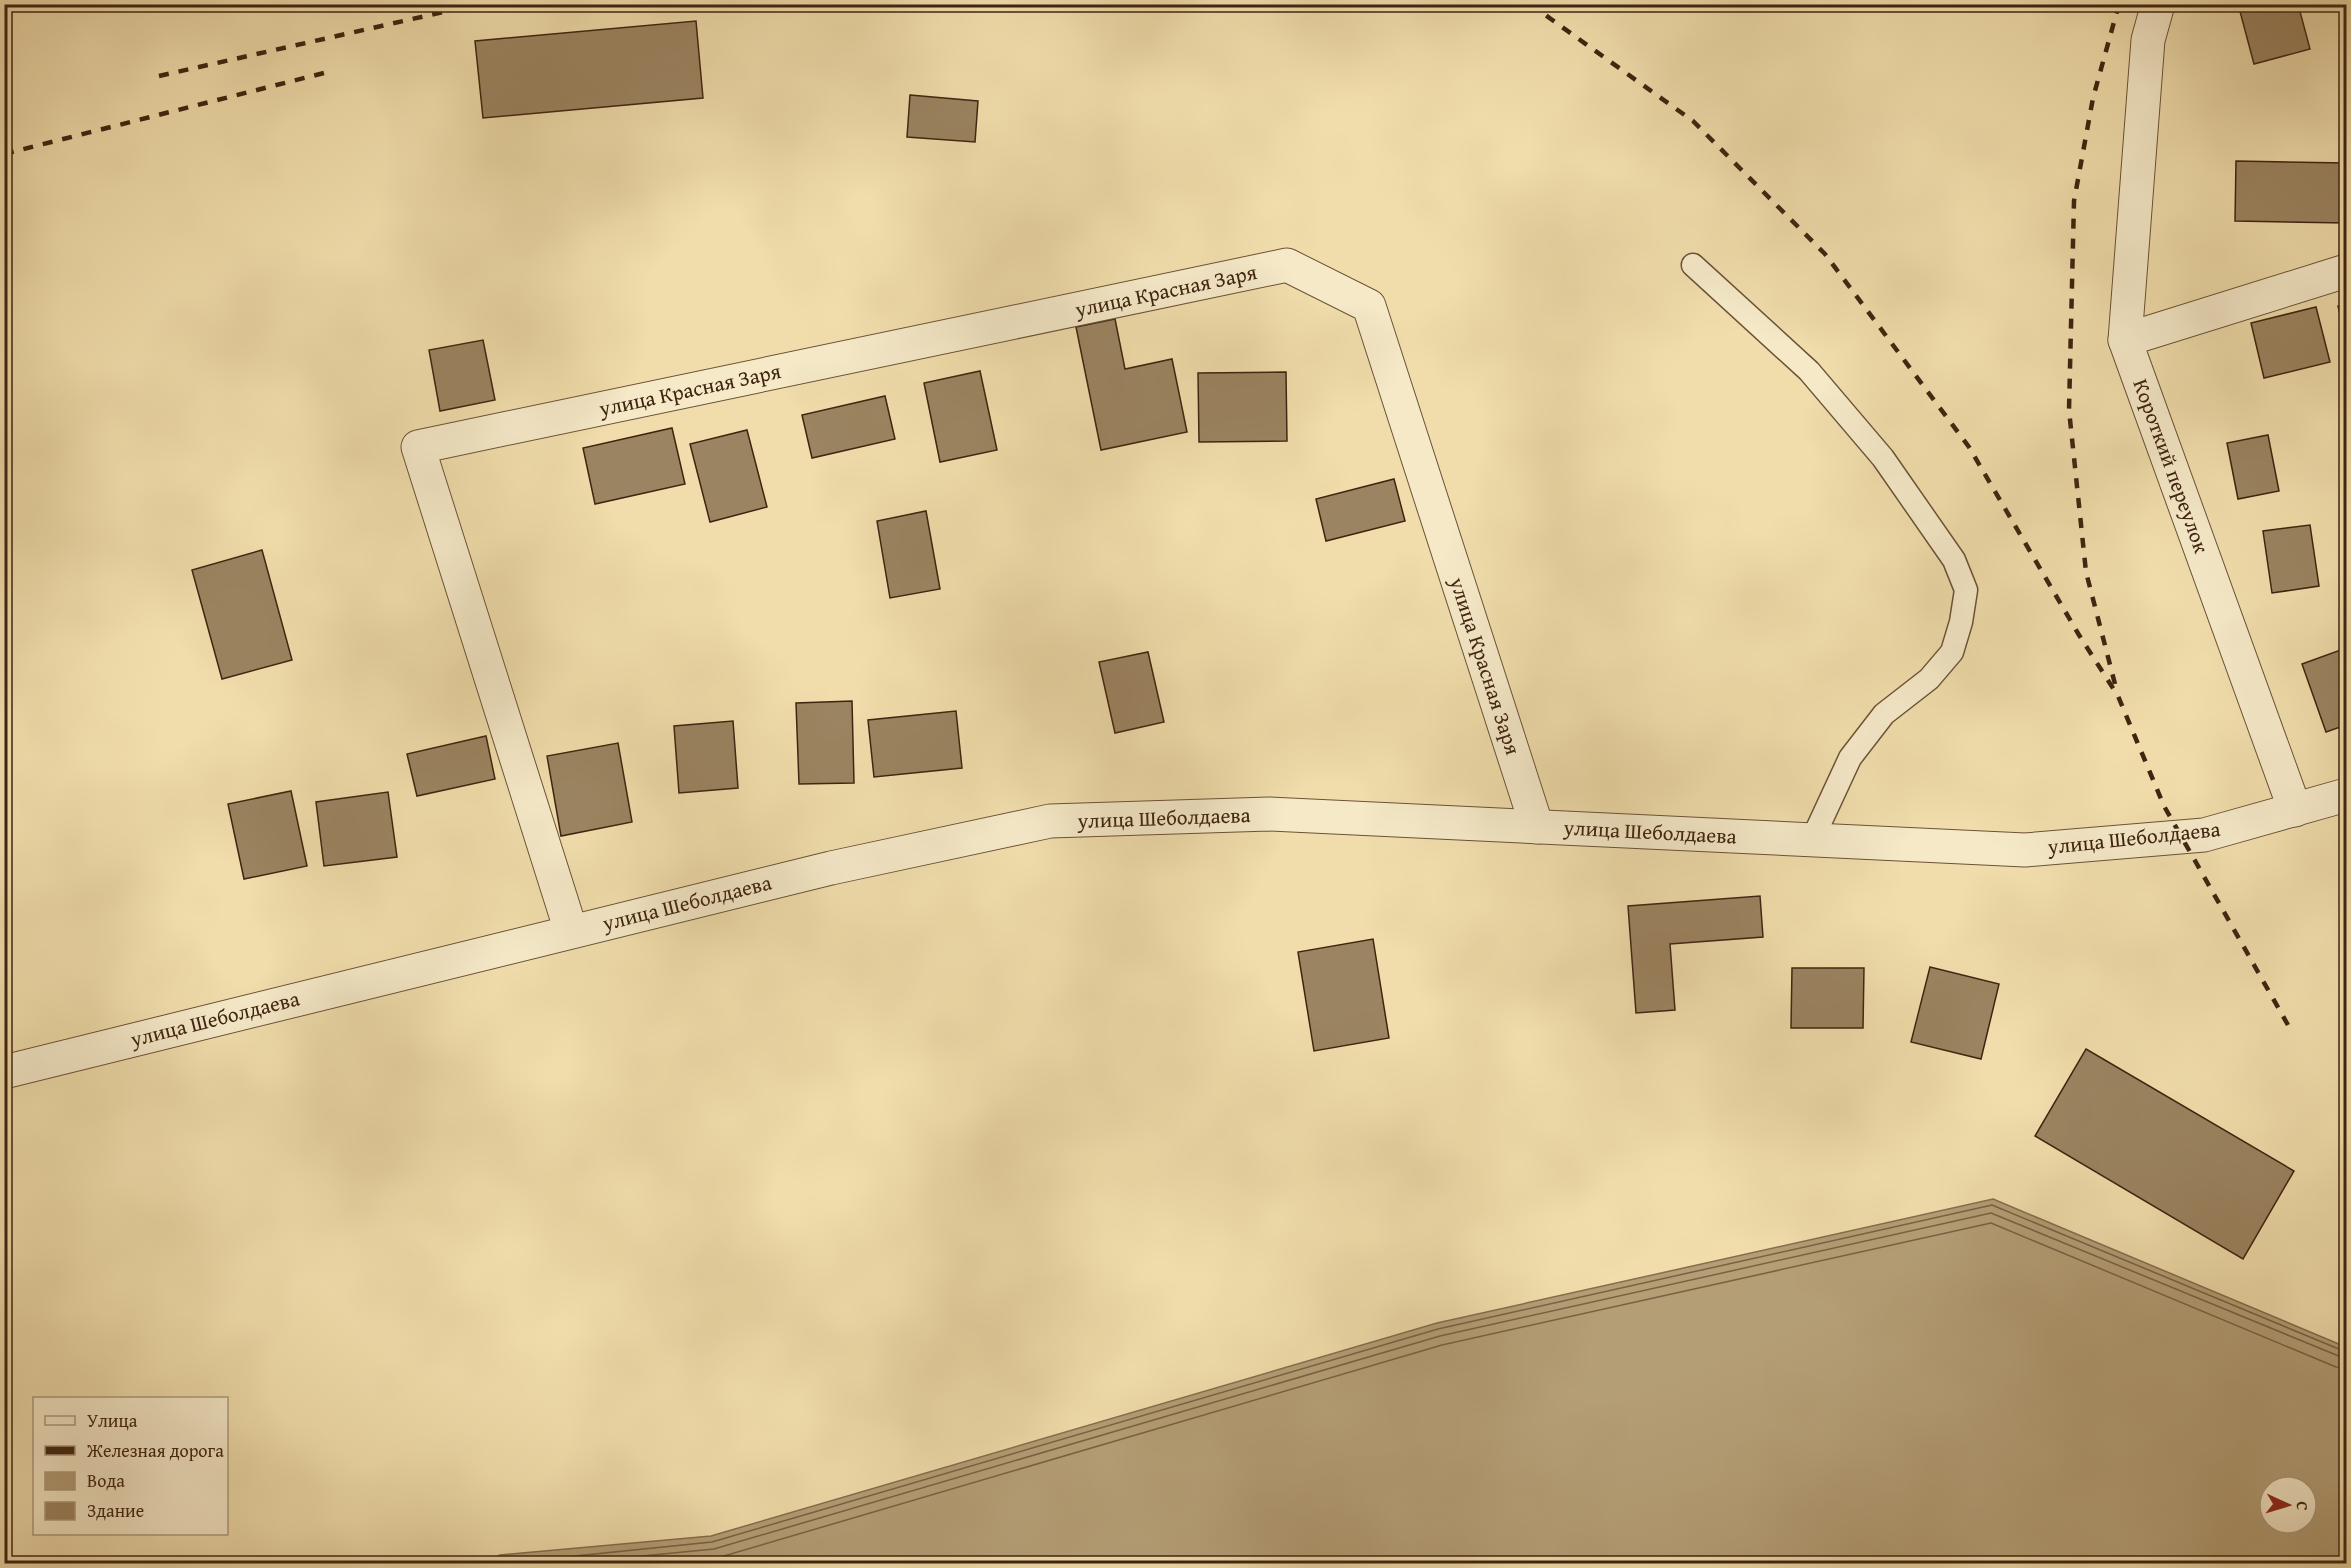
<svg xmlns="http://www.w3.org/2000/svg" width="2351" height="1568" font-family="'Gentium Book Plus',serif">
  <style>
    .water { fill: #b49e76; stroke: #856d4d; stroke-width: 1.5; fill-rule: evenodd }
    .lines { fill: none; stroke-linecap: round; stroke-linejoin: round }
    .shore { stroke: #7a6143; stroke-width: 1.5 }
    .building { fill: #9b8461; stroke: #3f2410; stroke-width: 1.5 }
    .service-casing { stroke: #6b5237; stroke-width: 25 }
    .minor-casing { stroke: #6b5237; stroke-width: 35 }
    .tertiary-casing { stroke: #6b5237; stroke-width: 35 }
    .service { stroke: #f5e9c8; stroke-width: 22 }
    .minor { stroke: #f5e9c8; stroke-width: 33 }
    .tertiary { stroke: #f5e9c8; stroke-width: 33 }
    .rail { stroke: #3f2410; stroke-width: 4.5; stroke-dasharray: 10 10; stroke-linecap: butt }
    .labels { text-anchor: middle; stroke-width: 4.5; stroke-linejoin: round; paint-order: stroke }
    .street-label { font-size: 21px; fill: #3f2410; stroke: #f5e9c8 }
  </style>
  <rect width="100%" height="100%" fill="#f0ddab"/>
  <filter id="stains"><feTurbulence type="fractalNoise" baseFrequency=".00333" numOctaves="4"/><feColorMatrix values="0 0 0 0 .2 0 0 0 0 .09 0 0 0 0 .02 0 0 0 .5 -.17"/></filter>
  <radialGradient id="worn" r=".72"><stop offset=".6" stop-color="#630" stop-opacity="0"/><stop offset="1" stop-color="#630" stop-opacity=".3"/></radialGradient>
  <path class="water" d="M 1993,1199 L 2346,1347 L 2346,1563 L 485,1563 L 500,1555 L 711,1536 L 1437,1323 ZM 2270,1487 L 2306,1487 L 2306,1523 L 2270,1523 Z"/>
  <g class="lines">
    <g class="shore">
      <polyline points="497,1564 712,1542 1438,1329 1992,1205 2346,1352"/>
      <polyline points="560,1564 714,1549 1440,1336 1991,1213 2346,1359"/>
      <polyline points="659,1564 717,1558 1442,1345 1991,1223 2336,1367 2346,1368"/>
    </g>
  </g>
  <g class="building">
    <polygon points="2238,4 2298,4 2310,49 2254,64"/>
    <polygon points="696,21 703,98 483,118 475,41"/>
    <polygon points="910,95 978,101 975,142 907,137"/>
    <polygon points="2236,161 2346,163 2346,223 2235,221"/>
    <polygon points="2346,304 2346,339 2338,306"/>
    <polygon points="2316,307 2330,362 2264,378 2251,323"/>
    <polygon points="1115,319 1125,369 1172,359 1187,432 1101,450 1076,327"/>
    <polygon points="483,340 495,400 440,411 429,350"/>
    <polygon points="980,371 997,450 940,462 924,383"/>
    <polygon points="1286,372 1287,441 1199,442 1198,373"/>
    <polygon points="885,396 895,439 812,458 802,415"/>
    <polygon points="672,428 685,484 595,504 583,448"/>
    <polygon points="747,430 767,507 710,522 690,444"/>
    <polygon points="2268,435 2279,491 2238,499 2227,443"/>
    <polygon points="1394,479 1405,521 1326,541 1316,499"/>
    <polygon points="926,511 940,589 890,598 877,521"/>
    <polygon points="2310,525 2319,586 2272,593 2263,531"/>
    <polygon points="262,550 292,660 222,679 192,570"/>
    <polygon points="2346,648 2346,725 2326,732 2302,664"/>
    <polygon points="1148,652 1164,722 1115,733 1099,662"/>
    <polygon points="852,701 854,783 799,784 796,703"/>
    <polygon points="956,711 962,768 874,777 868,720"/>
    <polygon points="733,721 738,788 679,793 674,726"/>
    <polygon points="486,736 495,779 417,796 407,754"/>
    <polygon points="618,743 632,822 561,836 547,756"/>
    <polygon points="291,791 307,866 244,879 228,804"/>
    <polygon points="388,792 397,857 324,866 316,802"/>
    <polygon points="1760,896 1763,937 1670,944 1675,1010 1636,1013 1628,906"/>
    <polygon points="1373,939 1389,1038 1314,1051 1298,952"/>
    <polygon points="1930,967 1999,984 1981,1059 1911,1042"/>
    <polygon points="1792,968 1864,968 1863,1028 1791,1028"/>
    <polygon points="2086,1049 2294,1171 2243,1259 2035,1136"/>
  </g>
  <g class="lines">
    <g class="service-casing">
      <polyline id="service" points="1693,265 1809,371 1883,458 1954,560 1966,590 1961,622 1952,652 1929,679 1884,714 1850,758 1812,840"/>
    </g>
    <g class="minor-casing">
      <g id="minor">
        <polyline points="2125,340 2148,40 2158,4"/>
        <polyline points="2295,810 2125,340 2346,271"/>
        <polyline points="571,931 418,447 1287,265 1369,306 1537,827"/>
      </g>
    </g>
    <g class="tertiary-casing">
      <polyline id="tertiary" points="4,1072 831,868 1050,821 1269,814 2025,850 2204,835 2346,795"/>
    </g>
    <use href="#service" class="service"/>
    <use href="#minor" class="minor"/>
    <use href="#tertiary" class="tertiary"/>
    <g class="rail">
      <polyline points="1530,4 1693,121 1825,254 1969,447 2079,635 2118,696 2164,806 2288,1025"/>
      <polyline points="159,76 479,4"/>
      <polyline points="4,154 328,72"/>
      <polyline points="2115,684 2086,572 2069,410 2074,201 2093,98 2119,4"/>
    </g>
  </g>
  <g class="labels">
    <g class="street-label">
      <text transform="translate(1166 291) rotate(-12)" y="7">улица Красная Заря</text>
      <text transform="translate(690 390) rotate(-12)" y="7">улица Красная Заря</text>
      <text transform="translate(2171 466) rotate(70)" y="7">Короткий переулок</text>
      <text transform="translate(1485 666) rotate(72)" y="7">улица Красная Заря</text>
      <text transform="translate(1164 818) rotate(-2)" y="7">улица Шеболдаева</text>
      <text transform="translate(1650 832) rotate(3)" y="7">улица Шеболдаева</text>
      <text transform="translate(2134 838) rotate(-6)" y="7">улица Шеболдаева</text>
      <text transform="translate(687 903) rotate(-14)" y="7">улица Шеболдаева</text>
      <text transform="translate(215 1019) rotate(-14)" y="7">улица Шеболдаева</text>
    </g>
  </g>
  <rect width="2351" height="1568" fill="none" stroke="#f0ddab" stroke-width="24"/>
  <rect x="6" y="6" width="2339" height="1556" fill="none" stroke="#3f2410" stroke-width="3"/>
  <rect x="12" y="12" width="2327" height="1544" fill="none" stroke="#3f2410" stroke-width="1.5"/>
  <rect x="33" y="1397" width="195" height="138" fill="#f5e9c8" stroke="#ac9a7e" stroke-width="1.5"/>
  <rect x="45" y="1416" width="30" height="9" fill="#f5e9c8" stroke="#ac9a7e" stroke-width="1.5"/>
  <text x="87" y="1427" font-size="18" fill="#3f2410">Улица</text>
  <rect x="45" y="1446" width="30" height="9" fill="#3f2410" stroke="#ac9a7e" stroke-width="1.5"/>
  <text x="87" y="1457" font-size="18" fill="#3f2410">Железная дорога</text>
  <rect x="45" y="1472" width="30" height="18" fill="#b49e76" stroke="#ac9a7e" stroke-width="1.5"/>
  <text x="87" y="1487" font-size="18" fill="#3f2410">Вода</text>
  <rect x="45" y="1502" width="30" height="18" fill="#9b8461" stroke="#ac9a7e" stroke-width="1.5"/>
  <text x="87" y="1517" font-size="18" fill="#3f2410">Здание</text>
  <g transform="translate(2288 1505) rotate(94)"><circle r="28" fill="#f5e9c8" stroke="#ac9a7e" stroke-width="1.5"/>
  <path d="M0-4.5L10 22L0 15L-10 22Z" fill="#8f2418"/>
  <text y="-9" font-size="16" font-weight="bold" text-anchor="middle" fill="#3f2410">С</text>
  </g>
  <rect width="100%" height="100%" filter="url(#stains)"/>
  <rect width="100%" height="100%" fill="url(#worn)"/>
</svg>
